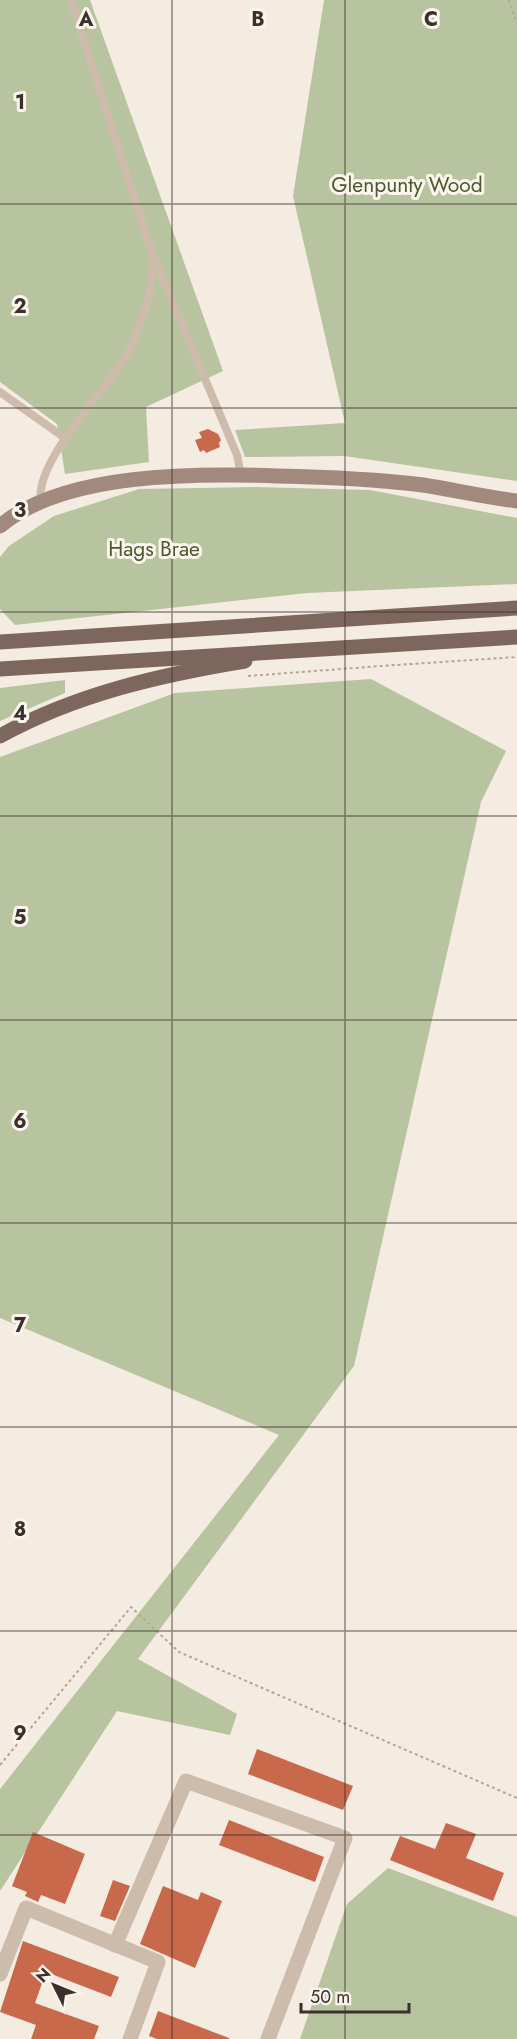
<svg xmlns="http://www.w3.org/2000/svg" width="517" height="2039" font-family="Jost,sans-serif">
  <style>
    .green { fill: #b8c4a0 }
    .building { fill: #c8694b }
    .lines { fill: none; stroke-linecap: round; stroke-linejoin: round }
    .path { stroke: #b9a596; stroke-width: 2; stroke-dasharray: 3 3; stroke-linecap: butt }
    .lane { stroke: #cdbbac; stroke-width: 8 }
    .street { stroke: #cdbbac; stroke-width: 15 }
    .secondary { stroke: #a18a7d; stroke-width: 15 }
    .primary { stroke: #7d675c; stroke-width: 15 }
    .grid { fill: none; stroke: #3b302b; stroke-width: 1.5; stroke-opacity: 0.55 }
    .labels { text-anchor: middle; stroke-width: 6; stroke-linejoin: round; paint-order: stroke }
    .park-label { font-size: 21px; fill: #4a5a2e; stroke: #fbf5ee }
    .grid-label { font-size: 20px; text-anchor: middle; font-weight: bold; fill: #3b302b; stroke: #fbf5ee; stroke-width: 6; stroke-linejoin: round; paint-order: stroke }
  </style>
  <rect width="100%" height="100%" fill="#f4ebe1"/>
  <g class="green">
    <polygon points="0,0 90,0 223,371 146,407 149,462 65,474 57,424 0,382"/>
    <polygon points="324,0 517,0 517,481 344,456 245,457 235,430 345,423 293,196"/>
    <polygon points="256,487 370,490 517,518 517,584 307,593 15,625 0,609 0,557 9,546 54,516 139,489"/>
    <polygon points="371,679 506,751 481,802 354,1366 138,1659 237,1714 230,1735 117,1711 0,1891 0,1789 279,1435 0,1318 0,757 175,693"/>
    <polygon points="65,680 65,693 0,721 0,688"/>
    <polygon points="388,1868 517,1917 517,2039 300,2039 347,1904"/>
  </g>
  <g class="building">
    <polygon points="208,429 218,434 221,440 219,443 220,447 206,453 204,450 200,452 195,440 202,438 199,432"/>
    <polygon points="257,1749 353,1786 343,1810 248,1774"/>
    <polygon points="229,1820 324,1857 315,1882 219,1845"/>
    <polygon points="446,1823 476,1834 466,1858 504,1873 493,1901 390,1860 400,1836 435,1849"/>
    <polygon points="33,1832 85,1854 65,1904 41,1895 38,1902 25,1896 27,1892 12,1886"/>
    <polygon points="113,1880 130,1886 115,1921 100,1916"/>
    <polygon points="163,1886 198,1900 201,1892 222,1901 195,1968 140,1944"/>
    <polygon points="23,1941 119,1977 111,1997 46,1972 35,2003 99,2026 94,2039 31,2039 36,2025 0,2012"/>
    <polygon points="158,2011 229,2038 229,2039 157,2039 149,2036"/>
  </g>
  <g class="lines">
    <g class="path">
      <polyline points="509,0 517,24"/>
      <polyline points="248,676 381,666 517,657"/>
      <polyline points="0,1765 131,1607 179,1652 517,1798"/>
    </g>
    <g class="lane">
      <polyline points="71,0 152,253 237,455 241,475"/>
      <polyline points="0,392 65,438"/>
      <path d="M 41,503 C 33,460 108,391 127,354 C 142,326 153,292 152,261"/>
    </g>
    <g class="street">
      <polyline points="115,1945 186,1781 345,1838 268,2039"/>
      <polyline points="0,1974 26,1908 158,1962 130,2039"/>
    </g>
    <path class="secondary" d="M 0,526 C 64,472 198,473 277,476 C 326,477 374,479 423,485 C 454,490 485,497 517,501"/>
    <g class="primary">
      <polyline points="0,642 517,608"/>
      <polyline points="0,669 517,637"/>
      <path d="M 0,736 C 76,694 160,675 245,661"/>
    </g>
  </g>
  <path class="grid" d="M 172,0 L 172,2039M 345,0 L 345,2039M 0,204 L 517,204M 0,408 L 517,408M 0,612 L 517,612M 0,816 L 517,816M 0,1020 L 517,1020M 0,1223 L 517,1223M 0,1427 L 517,1427M 0,1631 L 517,1631M 0,1835 L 517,1835"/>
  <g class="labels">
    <g class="park-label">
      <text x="407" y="192">Glenpunty Wood</text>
      <text x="154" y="556">Hags Brae</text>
    </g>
  </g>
  <g class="grid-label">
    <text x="86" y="26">A</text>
    <text x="258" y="26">B</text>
    <text x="431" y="26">C</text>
    <text x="20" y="109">1</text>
    <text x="20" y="313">2</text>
    <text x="20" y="517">3</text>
    <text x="20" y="720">4</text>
    <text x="20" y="924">5</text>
    <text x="20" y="1128">6</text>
    <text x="20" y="1332">7</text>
    <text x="20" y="1536">8</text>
    <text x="20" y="1740">9</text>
  </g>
  <g transform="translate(54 1985) rotate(313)" stroke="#fbf5ee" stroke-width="4.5" paint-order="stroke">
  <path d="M0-4.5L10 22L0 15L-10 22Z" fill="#3b302b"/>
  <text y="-9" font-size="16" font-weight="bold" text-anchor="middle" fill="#3b302b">N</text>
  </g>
  <path d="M301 2003v9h108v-9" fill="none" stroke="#3b302b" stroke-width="3"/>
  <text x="310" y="2003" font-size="18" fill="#3b302b" stroke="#fbf5ee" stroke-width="4.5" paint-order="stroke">50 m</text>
</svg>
